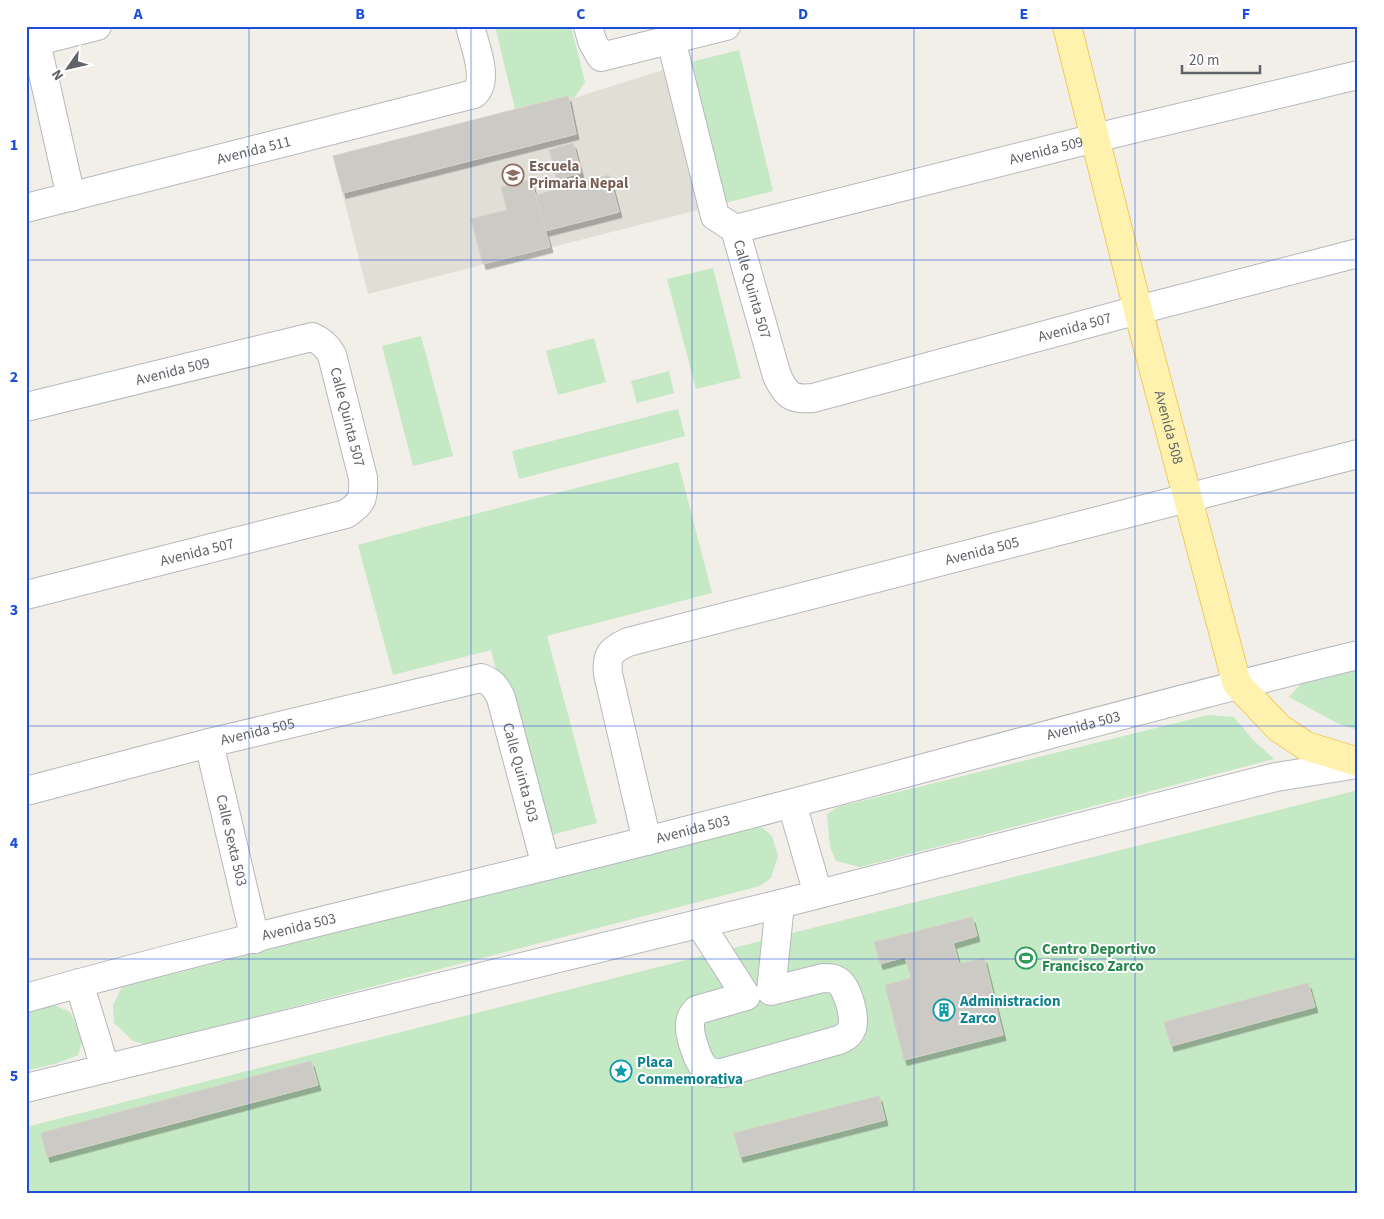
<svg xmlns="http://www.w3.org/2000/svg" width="1384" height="1219" font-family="'Source Sans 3',sans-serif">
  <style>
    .education { fill: #e1ded6 }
    .green { fill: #c5e8c5 }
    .building { fill: #cccac5; stroke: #d6d1c6; filter: url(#shadow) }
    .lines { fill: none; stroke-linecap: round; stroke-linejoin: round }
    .minor-casing { stroke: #b5b8bc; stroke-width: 30 }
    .major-casing { stroke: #f2c960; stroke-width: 30 }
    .minor { stroke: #fff; stroke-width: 28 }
    .major { stroke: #fff2af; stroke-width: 28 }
    .grid { fill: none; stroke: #1d4ed8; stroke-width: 1; stroke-opacity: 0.55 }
    .labels { text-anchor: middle; stroke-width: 4; stroke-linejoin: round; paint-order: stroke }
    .street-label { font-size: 15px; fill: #5f6368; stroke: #fff }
    .education-label { font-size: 15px; font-weight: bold; fill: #785e54; stroke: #fff; text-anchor: start }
    .leisure-label { font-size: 15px; font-weight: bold; fill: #27864d; stroke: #fff; text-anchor: start }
    .culture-label { font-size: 15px; font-weight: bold; fill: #0d838f; stroke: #fff; text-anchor: start }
    .neatline { fill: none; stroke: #1d4ed8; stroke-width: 2 }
    .grid-label { font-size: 16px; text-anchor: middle; font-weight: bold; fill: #1d4ed8 }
  </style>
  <defs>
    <filter id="shadow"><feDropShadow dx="3" dy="5.5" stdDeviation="0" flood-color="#0004"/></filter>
  </defs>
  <rect width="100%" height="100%" fill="#f1efe8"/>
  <polygon class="education" points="663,70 698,210 368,294 333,156 515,109 568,96 574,98"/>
  <g class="green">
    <polygon points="495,26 571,26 585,82 574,98 568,96 515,109"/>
    <polygon points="739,50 773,191 721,204 687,63"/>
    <polygon points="713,268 741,378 696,389 667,279"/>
    <polygon points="421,336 453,456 413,466 382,346"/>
    <polygon points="594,338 606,382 558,395 546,351"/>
    <polygon points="669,371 674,393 637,403 631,381"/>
    <polygon points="678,409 685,436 519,479 512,451"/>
    <polygon points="678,462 712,593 547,636 597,823 540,838 491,650 393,675 358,545 428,526"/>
    <polygon points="1358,670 1358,730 1339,724 1289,697 1301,684"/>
    <polygon points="1208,715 1234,717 1252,739 1274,759 860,867 836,861 830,847 827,814 838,807"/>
    <polygon points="1358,790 1358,1193 26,1193 26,1127"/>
    <polygon points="759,825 772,836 778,856 771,878 760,886 147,1045 133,1041 114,1023 113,1005 122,987"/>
    <polygon points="52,1004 70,1012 83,1038 78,1055 58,1063 26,1071 26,1010"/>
  </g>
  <g class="building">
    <polygon points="568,96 576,134 343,193 333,156"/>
    <polygon points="573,143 581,173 557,179 549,150"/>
    <polygon points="609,175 619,212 545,231 536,195"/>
    <polygon points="531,180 550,247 483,264 471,219 507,210 501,187"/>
    <polygon points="972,917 977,936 953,943 959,964 984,958 1003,1035 904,1060 885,985 911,978 905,957 880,964 874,942"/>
    <polygon points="1308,983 1315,1007 1171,1046 1164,1022"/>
    <polygon points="311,1061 318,1085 47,1157 41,1133"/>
    <polygon points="879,1096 885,1120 740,1157 734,1133"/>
  </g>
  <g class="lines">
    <g class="minor-casing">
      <g id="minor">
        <polyline points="588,26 592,41 601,57 726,26"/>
        <path id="s1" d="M 671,40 L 715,216 L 735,229 L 777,376 C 786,395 791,400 813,398 L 1138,310 L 1358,253"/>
        <polyline points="36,42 71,197"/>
        <polyline points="26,44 97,26"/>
        <path id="s2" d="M 26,208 L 474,94 C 490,80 474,44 470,26"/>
        <path id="s3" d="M 735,229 L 1095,138 L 1358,75"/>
        <path id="s4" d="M 26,407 L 312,337 C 322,341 327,346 332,355 L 363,478 C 364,497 363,503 346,514 L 26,595"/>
        <path id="s5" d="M 209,743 L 255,939"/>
        <path id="s6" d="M 26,791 L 209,743 L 481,678 C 492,682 496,687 501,698 L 546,866"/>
        <polyline points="792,804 818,894"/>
        <path id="s7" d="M 647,841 L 608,674 C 606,654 611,650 628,642 L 1358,454"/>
        <path d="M 700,924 L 746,996 L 697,1010 C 693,1014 690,1018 690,1024 C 689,1034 698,1065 707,1070 C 712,1073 717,1073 722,1073 L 839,1040 C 845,1037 849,1035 851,1030 C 857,1020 848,988 838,981 C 833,978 829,978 823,978 L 771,991 L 780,904"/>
        <polyline points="79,983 105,1068"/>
        <path id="s8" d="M 26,998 C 246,936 469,887 689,830 C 913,773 1134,709 1358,655"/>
        <polyline points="26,1088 780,904 1276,777 1358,764"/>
      </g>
    </g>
    <g class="major-casing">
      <g id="major">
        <path id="s9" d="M 1067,26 L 1138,310 L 1237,684 L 1279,728 L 1306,746 L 1358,762"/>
      </g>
    </g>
    <use href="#minor" class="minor"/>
    <use href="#major" class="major"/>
  </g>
  <path class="grid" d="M 249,26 L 249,1193M 471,26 L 471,1193M 692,26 L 692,1193M 914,26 L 914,1193M 1135,26 L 1135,1193M 26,260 L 1358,260M 26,493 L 1358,493M 26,726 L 1358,726M 26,959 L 1358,959"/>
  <defs>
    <g id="school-ring" transform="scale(1.125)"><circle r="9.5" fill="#fff" stroke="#8d6e63" stroke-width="1.5"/><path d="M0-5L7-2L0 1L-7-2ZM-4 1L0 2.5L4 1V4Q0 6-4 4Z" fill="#8d6e63"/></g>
    <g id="stadium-ring" transform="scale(1.125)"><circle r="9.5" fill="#fff" stroke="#2e9e5b" stroke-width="1.5"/><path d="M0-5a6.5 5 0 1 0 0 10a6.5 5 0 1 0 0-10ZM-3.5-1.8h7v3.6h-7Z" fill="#2e9e5b"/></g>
    <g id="building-ring" transform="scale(1.125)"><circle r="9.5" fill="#fff" stroke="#0f9aa8" stroke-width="1.5"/><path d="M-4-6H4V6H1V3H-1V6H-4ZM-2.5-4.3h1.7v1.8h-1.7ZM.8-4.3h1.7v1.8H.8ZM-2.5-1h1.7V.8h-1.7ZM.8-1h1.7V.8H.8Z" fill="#0f9aa8"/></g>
    <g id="sight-ring" transform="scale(1.125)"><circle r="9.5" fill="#fff" stroke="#0f9aa8" stroke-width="1.5"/><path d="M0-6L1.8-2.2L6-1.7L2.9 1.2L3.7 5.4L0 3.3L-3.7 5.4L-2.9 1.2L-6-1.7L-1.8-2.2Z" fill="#0f9aa8"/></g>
  </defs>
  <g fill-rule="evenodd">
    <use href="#school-ring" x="513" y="175"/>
    <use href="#stadium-ring" x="1026" y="958"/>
    <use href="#building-ring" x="944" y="1010"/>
    <use href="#sight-ring" x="621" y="1071"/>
  </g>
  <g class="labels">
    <g class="street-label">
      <text dy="5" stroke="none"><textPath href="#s3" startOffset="321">Avenida 509</textPath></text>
      <text dy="5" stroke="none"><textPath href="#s2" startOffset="235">Avenida 511</textPath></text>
      <text dy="5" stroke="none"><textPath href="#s1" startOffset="268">Calle Quinta 507</textPath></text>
      <text dy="5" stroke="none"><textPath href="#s1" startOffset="676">Avenida 507</textPath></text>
      <text dy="5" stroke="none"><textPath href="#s4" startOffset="151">Avenida 509</textPath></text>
      <text dy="5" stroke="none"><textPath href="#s4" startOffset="386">Calle Quinta 507</textPath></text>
      <text dy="5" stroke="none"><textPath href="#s9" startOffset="414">Avenida 508</textPath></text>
      <text dy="5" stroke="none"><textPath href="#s7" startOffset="579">Avenida 505</textPath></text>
      <text transform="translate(197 552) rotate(-14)" y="5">Avenida 507</text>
      <text dy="5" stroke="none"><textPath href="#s8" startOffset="1092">Avenida 503</textPath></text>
      <text dy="5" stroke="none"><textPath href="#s6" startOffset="239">Avenida 505</textPath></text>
      <text dy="5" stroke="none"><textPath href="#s6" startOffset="575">Calle Quinta 503</textPath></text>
      <text dy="5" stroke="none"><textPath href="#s8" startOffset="688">Avenida 503</textPath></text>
      <text dy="5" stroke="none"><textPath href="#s5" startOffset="100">Calle Sexta 503</textPath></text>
      <text dy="5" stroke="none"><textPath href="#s8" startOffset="282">Avenida 503</textPath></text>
    </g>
    <g class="education-label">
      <text x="529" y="171">Escuela<tspan x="529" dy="17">Primaria Nepal</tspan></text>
    </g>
    <g class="leisure-label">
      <text x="1042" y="954">Centro Deportivo<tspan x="1042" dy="17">Francisco Zarco</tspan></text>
    </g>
    <g class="culture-label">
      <text x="960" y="1006">Administracion<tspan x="960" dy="17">Zarco</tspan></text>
      <text x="637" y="1067">Placa<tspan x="637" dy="17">Conmemorativa</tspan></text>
    </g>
  </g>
  <rect width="1384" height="1219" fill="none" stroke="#ffffff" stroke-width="55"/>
  <g transform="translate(68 68) rotate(236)" stroke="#ffffff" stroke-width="4" paint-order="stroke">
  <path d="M0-4L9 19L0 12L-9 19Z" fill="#5f6368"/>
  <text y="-8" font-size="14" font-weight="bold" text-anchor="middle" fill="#5f6368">N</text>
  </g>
  <path d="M1182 65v8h78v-8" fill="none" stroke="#5f6368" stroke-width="2.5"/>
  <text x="1189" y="65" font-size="15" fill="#5f6368" stroke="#ffffff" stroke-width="4" paint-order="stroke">20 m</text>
  <rect x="28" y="28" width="1328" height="1164" class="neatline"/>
  <g class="grid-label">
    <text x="138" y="19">A</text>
    <text x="360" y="19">B</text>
    <text x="581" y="19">C</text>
    <text x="803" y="19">D</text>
    <text x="1024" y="19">E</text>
    <text x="1246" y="19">F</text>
    <text x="14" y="150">1</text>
    <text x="14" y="382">2</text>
    <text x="14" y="615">3</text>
    <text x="14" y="848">4</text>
    <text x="14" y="1081">5</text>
  </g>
</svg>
